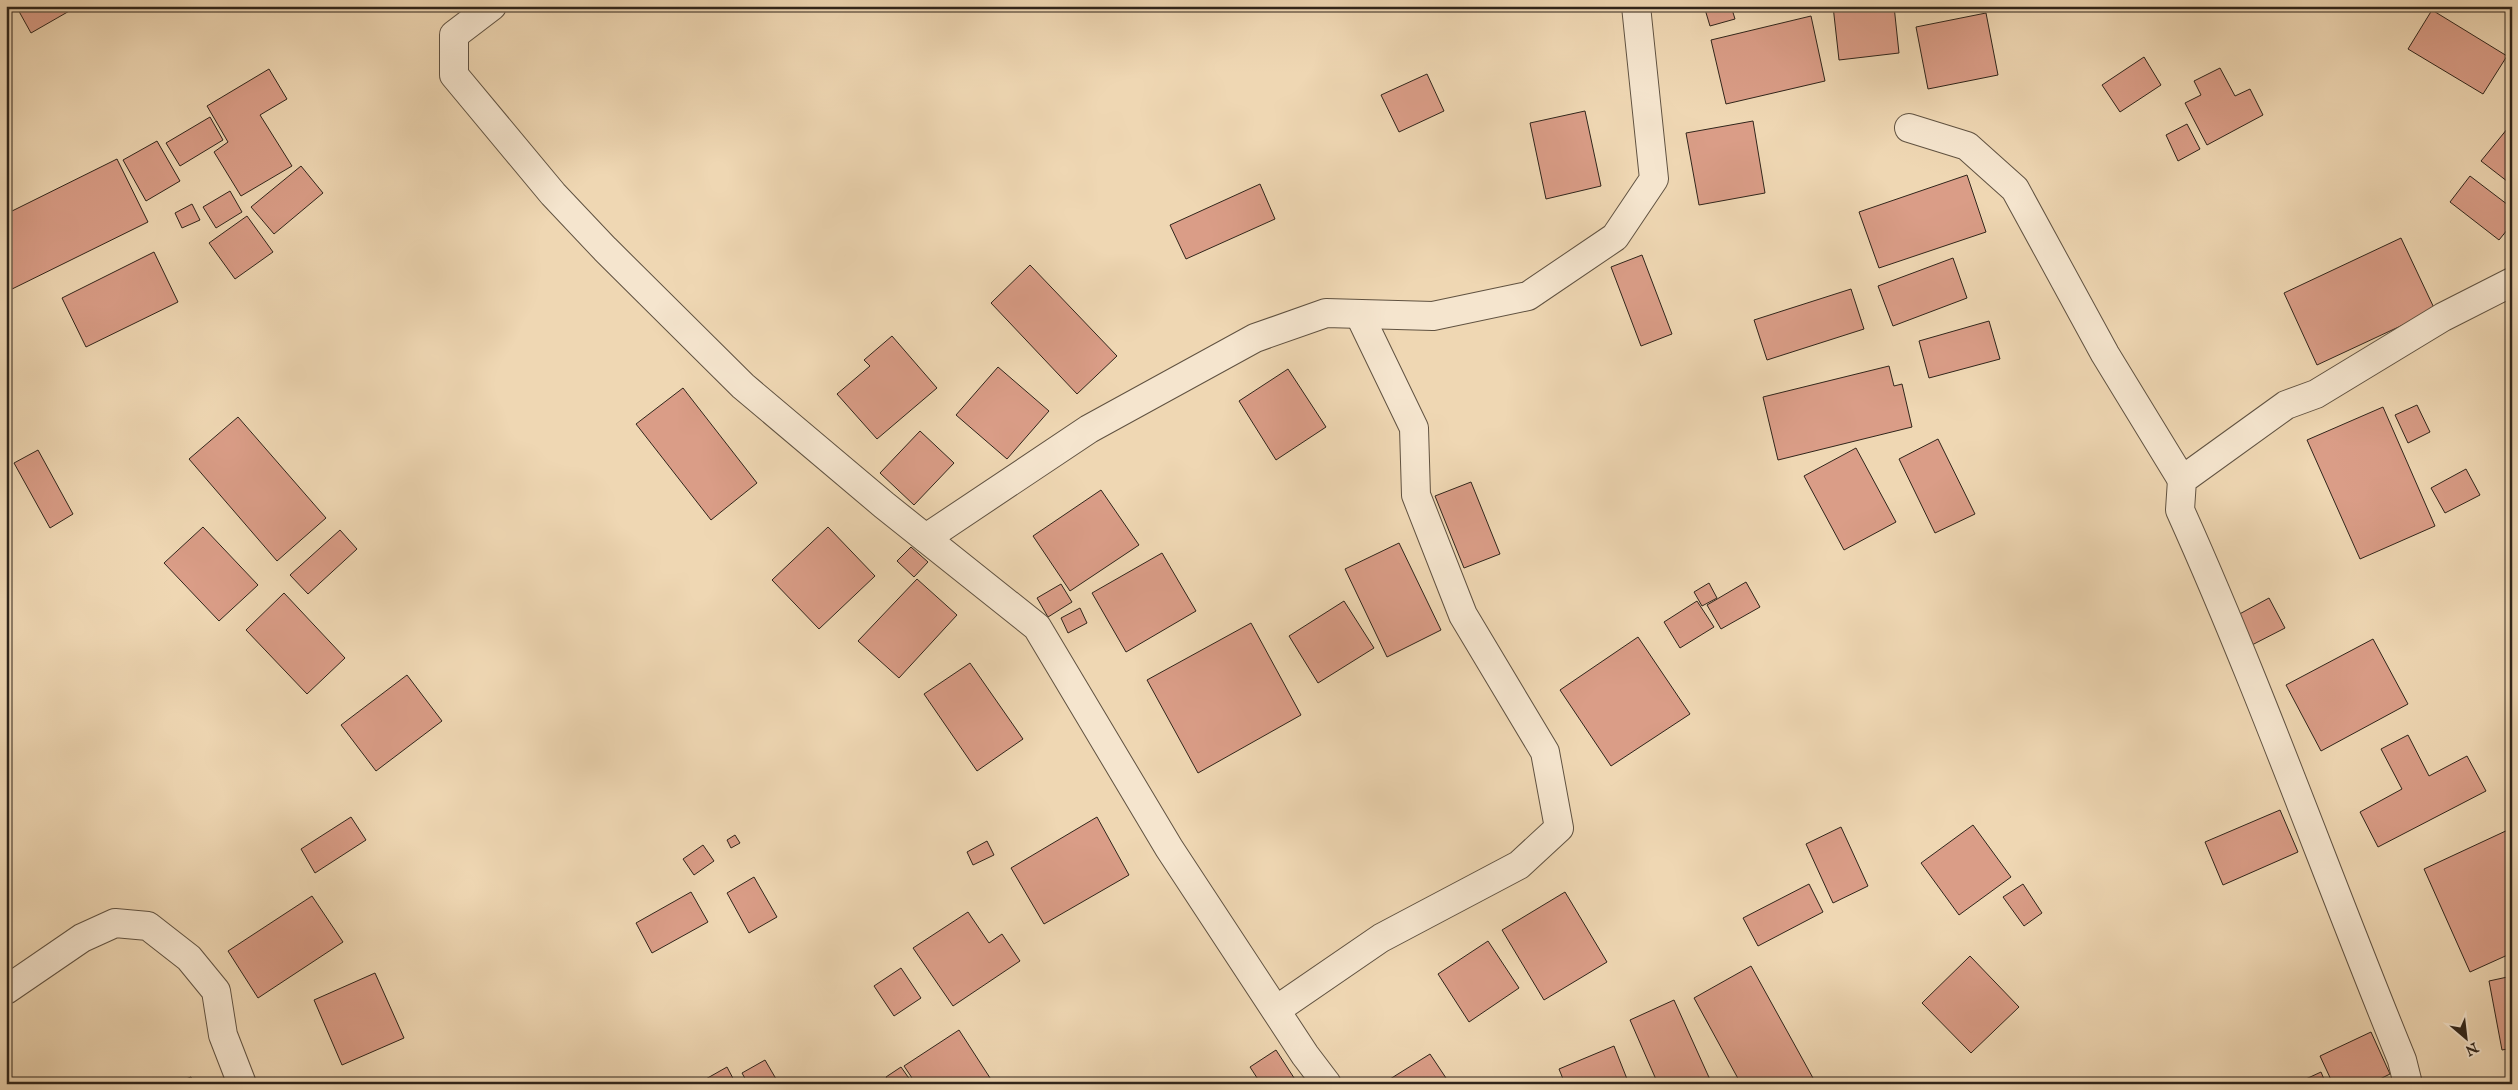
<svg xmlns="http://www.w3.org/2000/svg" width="2518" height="1090" font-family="'IM FELL English',serif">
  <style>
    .building { fill: #da9d87; stroke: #30251b }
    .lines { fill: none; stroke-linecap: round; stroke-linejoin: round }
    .street-casing { stroke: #605241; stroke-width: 30 }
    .street { stroke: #f5e5ce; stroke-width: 28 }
  </style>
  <rect width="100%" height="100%" fill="#efd7b3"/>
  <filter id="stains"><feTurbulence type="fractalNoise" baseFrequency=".004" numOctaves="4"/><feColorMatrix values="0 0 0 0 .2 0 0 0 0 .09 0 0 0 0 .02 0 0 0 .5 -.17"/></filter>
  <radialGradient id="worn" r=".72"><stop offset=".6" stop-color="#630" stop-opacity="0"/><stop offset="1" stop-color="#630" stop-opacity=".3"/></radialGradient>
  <g class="building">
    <polygon points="16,6 78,6 31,33"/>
    <polygon points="1704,6 1731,6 1735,19 1710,26"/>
    <polygon points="1833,6 1894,6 1899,53 1839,60"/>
    <polygon points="2432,10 2507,56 2483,94 2408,49"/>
    <polygon points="1986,13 1998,75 1928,89 1916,27"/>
    <polygon points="1811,16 1825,81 1726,104 1711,40"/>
    <polygon points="2144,57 2161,85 2120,112 2102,85"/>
    <polygon points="2220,68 2235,96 2250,89 2263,115 2207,145 2185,103 2201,95 2194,81"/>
    <polygon points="269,69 287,99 260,115 292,166 241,196 214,152 228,142 207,106"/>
    <polygon points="1427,74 1444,111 1399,132 1381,95"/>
    <polygon points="1585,111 1601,186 1546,199 1530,123"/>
    <polygon points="210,117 223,140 180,166 166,143"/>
    <polygon points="1753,121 1765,193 1699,205 1686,133"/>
    <polygon points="2512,123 2512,185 2481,161"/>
    <polygon points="2187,124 2200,149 2178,161 2166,135"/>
    <polygon points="157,141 180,181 146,201 123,160"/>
    <polygon points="117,159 148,222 6,292 6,214"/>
    <polygon points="301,166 323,193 274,234 251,207"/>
    <polygon points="1967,175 1986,232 1879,268 1859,212"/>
    <polygon points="2470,176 2512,208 2512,224 2499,240 2450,202"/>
    <polygon points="1260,184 1275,219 1186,259 1170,225"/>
    <polygon points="230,191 242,212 216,228 203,207"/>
    <polygon points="192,204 200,220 182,228 175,213"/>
    <polygon points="247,216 273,252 235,279 209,243"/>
    <polygon points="2401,238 2435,310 2317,365 2284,293"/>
    <polygon points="154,252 178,302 86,347 62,298"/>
    <polygon points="1642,255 1672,334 1641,346 1611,267"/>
    <polygon points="1953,258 1967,298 1893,326 1878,286"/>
    <polygon points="1030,265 1117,356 1077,394 991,303"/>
    <polygon points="1851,289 1864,329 1767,360 1754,320"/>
    <polygon points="1989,321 2000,359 1929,378 1919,341"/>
    <polygon points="892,336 937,388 877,439 837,394 870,366 864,360"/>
    <polygon points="1889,366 1894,386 1902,384 1912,427 1778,460 1763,397"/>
    <polygon points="998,367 1049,411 1007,459 956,415"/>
    <polygon points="1288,369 1326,427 1276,460 1239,401"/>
    <polygon points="683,388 757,483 711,520 636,424"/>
    <polygon points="2417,405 2430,432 2408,443 2395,415"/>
    <polygon points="2383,407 2435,526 2360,559 2307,440"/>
    <polygon points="238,417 326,518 277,561 189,459"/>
    <polygon points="920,431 954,463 914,505 880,473"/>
    <polygon points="1938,439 1975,514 1935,533 1899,459"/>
    <polygon points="1856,448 1896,522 1844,550 1804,476"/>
    <polygon points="38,450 73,514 50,528 14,463"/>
    <polygon points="2466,469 2480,495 2445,513 2431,488"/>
    <polygon points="1471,482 1500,554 1464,568 1435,496"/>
    <polygon points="1101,490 1139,545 1070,591 1033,536"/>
    <polygon points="203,527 258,585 219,621 164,563"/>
    <polygon points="828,527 875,576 819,629 772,580"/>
    <polygon points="340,530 357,549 308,594 290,575"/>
    <polygon points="1399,543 1441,630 1387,657 1345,569"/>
    <polygon points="911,547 928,562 914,577 897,561"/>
    <polygon points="1162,553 1196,611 1126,652 1092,593"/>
    <polygon points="917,579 957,615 899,678 858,641"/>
    <polygon points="1746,582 1760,607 1721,629 1707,605"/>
    <polygon points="1709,583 1717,598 1702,606 1694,592"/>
    <polygon points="1061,584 1072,602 1048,617 1037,598"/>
    <polygon points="284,593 345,658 307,694 246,630"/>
    <polygon points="2269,598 2285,628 2250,646 2234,617"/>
    <polygon points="1344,601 1374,648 1318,683 1289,636"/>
    <polygon points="1697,601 1714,627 1680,648 1664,622"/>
    <polygon points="1080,608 1087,623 1068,633 1061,618"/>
    <polygon points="1251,623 1301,715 1198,773 1147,680"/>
    <polygon points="1638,637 1690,714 1611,766 1560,690"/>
    <polygon points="2373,639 2408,704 2321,751 2286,685"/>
    <polygon points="970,663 1023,739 977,771 924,694"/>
    <polygon points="407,675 442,721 376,771 341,725"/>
    <polygon points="2408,735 2429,776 2467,756 2486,791 2378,847 2360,812 2402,789 2381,749"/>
    <polygon points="2280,810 2298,852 2223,885 2205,842"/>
    <polygon points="351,817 366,840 315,873 301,849"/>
    <polygon points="1097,817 1129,875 1044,924 1011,868"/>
    <polygon points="1973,825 2011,877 1959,915 1921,863"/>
    <polygon points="1841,827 1868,886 1833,903 1806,844"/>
    <polygon points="2510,829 2512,953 2470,972 2424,869"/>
    <polygon points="735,835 740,843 731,848 727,840"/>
    <polygon points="987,841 994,855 973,865 967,852"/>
    <polygon points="703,845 714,861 694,875 683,859"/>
    <polygon points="754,877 777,917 749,933 727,893"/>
    <polygon points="1809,884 1823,912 1758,946 1743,918"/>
    <polygon points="2023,884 2042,913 2024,926 2003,897"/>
    <polygon points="691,892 708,922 652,953 636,923"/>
    <polygon points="1565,892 1607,962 1544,1000 1502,930"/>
    <polygon points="312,896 343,942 258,998 228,951"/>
    <polygon points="968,912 989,943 1002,934 1020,961 953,1006 913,948"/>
    <polygon points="1488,941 1519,988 1469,1022 1438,974"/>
    <polygon points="1970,956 2019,1007 1971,1053 1922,1003"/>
    <polygon points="1751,966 1813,1078 1803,1084 1741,1084 1694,998"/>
    <polygon points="901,968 921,998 894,1016 874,986"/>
    <polygon points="375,973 404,1038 342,1065 314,1000"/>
    <polygon points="2512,976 2512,1048 2502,1050 2489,981"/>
    <polygon points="1674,1000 1712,1084 1658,1084 1630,1020"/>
    <polygon points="959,1030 994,1084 916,1084 904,1066"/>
    <polygon points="2371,1032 2390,1074 2370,1084 2333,1084 2320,1056"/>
    <polygon points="1614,1046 1629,1084 1565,1084 1559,1069"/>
    <polygon points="1276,1050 1298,1084 1261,1084 1250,1067"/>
    <polygon points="1430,1054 1450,1084 1382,1084"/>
    <polygon points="765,1060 779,1084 748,1084 742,1073"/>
    <polygon points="727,1067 736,1084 697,1084"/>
    <polygon points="901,1067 913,1084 891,1084 886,1077"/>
    <polygon points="2321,1072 2326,1084 2295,1084"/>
    <polygon points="191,1077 194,1084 173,1084"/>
  </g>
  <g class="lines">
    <g class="street-casing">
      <g id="street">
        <polyline points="492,6 454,35 454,75 553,194 605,249 743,386 884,505 1037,627 1169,848 1305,1055 1327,1084"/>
        <polyline points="1909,128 1967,146 2015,189 2105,354 2182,480"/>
        <polyline points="926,538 1089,429 1255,338 1326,313 1433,316 1528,296 1615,237 1654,179 1636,6"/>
        <polyline points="6,990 82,938 115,923 148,926 189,958 216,991 223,1035 242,1084"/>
        <polyline points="1276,1010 1381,938 1519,865 1559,828 1545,752 1463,615 1416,495 1414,428 1359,314"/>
        <path d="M 2408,1084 L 2402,1060 C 2327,877 2261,690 2180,510 L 2182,480 L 2286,405 L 2316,394 L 2443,317 L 2512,282"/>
      </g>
    </g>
    <use href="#street" class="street"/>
  </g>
  <rect width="2518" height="1090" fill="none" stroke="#efd7b3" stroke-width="25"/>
  <rect x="8" y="8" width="2503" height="1075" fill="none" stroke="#30251b" stroke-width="2.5"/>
  <rect x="12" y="12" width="2493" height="1065" fill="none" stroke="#30251b"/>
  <g transform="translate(2466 1038) rotate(152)" stroke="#f5e5ce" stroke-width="4" paint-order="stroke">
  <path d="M0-4L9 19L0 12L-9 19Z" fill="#30251b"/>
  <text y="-8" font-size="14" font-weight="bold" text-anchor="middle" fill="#30251b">N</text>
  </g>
  <rect width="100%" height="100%" filter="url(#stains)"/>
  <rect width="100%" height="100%" fill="url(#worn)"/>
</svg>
